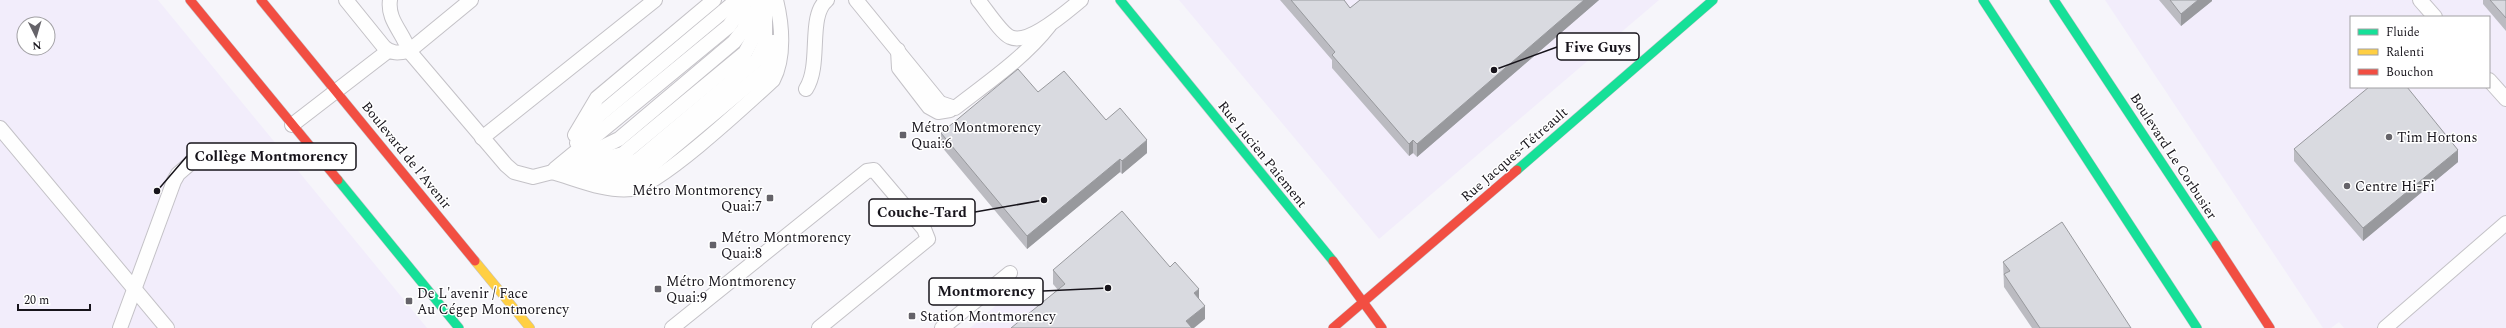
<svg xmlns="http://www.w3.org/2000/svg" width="2506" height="328" font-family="Spectral,serif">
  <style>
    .built { fill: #f2edfb; fill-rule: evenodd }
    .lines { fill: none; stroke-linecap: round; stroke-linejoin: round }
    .lane-casing { stroke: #c4c2c7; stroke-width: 16 }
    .fast-casing { stroke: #c4c2c7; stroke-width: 10 }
    .slow-casing { stroke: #c4c2c7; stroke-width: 10 }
    .jam-casing { stroke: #c4c2c7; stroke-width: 10 }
    .lane { stroke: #fefefe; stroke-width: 14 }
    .fast { stroke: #16e098; stroke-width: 9 }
    .slow { stroke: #ffcf43; stroke-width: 9 }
    .jam { stroke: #f24e42; stroke-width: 9 }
    .wall { fill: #bbbbc1 }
    .shaded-wall { fill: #98999d }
    .building { fill: #d9dae0; stroke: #98999d }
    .poi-dot { fill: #656369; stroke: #fff; stroke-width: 1.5 }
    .labels { text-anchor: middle; stroke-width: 3; stroke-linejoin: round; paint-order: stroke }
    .poi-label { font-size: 14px; fill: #17141b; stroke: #fff; text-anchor: start }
    .street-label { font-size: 14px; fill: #17141b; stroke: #fff }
    .leader { fill: none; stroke: #17141b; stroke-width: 1.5 }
    .callout-dot { fill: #17141b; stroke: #fff; stroke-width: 1.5 }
    .callout { fill: #fff; stroke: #17141b; stroke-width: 1.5 }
    .callout-label { font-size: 15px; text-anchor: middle; font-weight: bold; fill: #17141b }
  </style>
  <rect width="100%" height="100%" fill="#f6f5fa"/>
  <g class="built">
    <path d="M 0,0 L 158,0 L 427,328 L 0,328 ZM 24,24 L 48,24 L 48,48 L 24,48 Z"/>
    <polygon points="1179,0 1659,0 1379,239"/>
    <path d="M 2105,0 L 2506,0 L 2506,328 L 2344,328 L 2339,322 L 2331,328 L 2323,328 ZM 2351,17 L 2489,17 L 2489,87 L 2351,87 Z"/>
    <polygon points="1023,282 1061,328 970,328"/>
  </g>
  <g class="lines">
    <g class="lane-casing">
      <g id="lane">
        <path d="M 346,0 L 384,47 C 391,54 399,53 409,51 L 471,0"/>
        <path d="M 390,0 C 387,20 403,32 409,51 L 506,165 L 514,172 L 533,177 L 623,154 L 745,53 L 753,38 L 758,0"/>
        <path d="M 856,0 L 940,103 L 955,108 C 987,83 1024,58 1049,26"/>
        <path d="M 978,0 C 985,8 1001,33 1010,37 C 1029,46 1067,11 1081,0"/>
        <polyline points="2420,0 2435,17"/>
        <polyline points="898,50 899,68 929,107 938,112 950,110"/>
        <polyline points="2489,80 2506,99"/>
        <path d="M 806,89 C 822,64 807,16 827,0"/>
        <polyline points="292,125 388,51"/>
        <polyline points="0,128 167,328"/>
        <polyline points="575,135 597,98 714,0"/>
        <polyline points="482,138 655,0"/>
        <polyline points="577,143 598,116 737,0"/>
        <polyline points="580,158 619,139 734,42 744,29 749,13"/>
        <polyline points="599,168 624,167 638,160 757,60 765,44 765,1"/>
        <polyline points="555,169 729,26 747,0"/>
        <path d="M 552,172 C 577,179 605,192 632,189 C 659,186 749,102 773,80 C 785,57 782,24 776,0"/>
        <path d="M 580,174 C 602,176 626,182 646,170 L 766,70 L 771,58 L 773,42"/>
        <polyline points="120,328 174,181 178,174 201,154"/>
        <polyline points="672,328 867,171 874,170 924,229 928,239 819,328"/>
        <polyline points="942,328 1010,273"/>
        <polyline points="2385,328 2506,223"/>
      </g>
    </g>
    <g class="fast-casing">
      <g id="fast">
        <polyline points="1120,0 1333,261"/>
        <polyline points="1983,0 2197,328"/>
        <polyline points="2054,0 2216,245"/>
        <polyline points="1517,170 1713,0"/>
        <polyline points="338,180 459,328"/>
      </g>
    </g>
    <g class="slow-casing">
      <polyline id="slow" points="475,261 530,328"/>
    </g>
    <g class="jam-casing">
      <g id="jam">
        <polyline points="190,0 338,180"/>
        <polyline points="261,0 475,261"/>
        <polyline points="2216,245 2270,328"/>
        <polyline points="1333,261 1382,328"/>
        <polyline points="1333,328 1517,170"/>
      </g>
    </g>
    <use href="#lane" class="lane"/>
    <use href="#fast" class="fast"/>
    <use href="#slow" class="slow"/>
    <use href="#jam" class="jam"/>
  </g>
  <g class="wall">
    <polygon points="1280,0 1344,0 1350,8 1360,0 1599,0 1417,157 1413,153 1409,156 1332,68 1332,60"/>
    <polygon points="2159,0 2212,0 2212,1 2181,26"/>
    <polygon points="2483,0 2506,0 2506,31 2483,4"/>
    <polygon points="1038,92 1147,153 1122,174 1120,172 1027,249 941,146 941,133"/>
    <polygon points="2294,149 2458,162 2363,241 2294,161"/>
    <polygon points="2003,262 2131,328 2032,328 2004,287"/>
    <polygon points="1170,267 1199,299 1205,319 1058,290 1053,284 1053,270"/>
  </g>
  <g class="shaded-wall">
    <polygon points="1584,0 1599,0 1417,157 1417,144"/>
    <polygon points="2198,0 2212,0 2212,1 2181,26 2181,14"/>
    <polygon points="1147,140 1147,153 1122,174 1122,161"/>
    <polygon points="1413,140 1413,153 1409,156 1409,144"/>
    <polygon points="2458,150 2458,162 2363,241 2363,228"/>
    <polygon points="1120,159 1120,172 1027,249 1027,236"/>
    <polygon points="1199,289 1199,303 1194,293"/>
    <polygon points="1205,306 1205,319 1194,328 1186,328 1186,321"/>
  </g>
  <g class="building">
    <polygon points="1291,0 1344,0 1350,8 1360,0 1584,0 1417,144 1413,140 1409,144 1332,55 1335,52"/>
    <polygon points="2170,0 2198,0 2181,14"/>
    <polygon points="2490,0 2506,0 2506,18"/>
    <polygon points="1018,69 1038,92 1064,71 1106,120 1120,108 1147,140 1122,161 1120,159 1027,236 941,133"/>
    <polygon points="2369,87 2407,87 2458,150 2363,228 2294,149"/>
    <polygon points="1122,211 1170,267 1175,262 1199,289 1194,293 1205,306 1186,321 1192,328 1011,328 1065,284 1053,270"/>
    <polygon points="2062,222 2131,328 2040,328 2004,274 2010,271 2003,262"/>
  </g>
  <g class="poi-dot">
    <rect x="899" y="131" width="8" height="8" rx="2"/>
    <circle cx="2389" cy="137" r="4"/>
    <circle cx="2347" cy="186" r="4"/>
    <rect x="766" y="194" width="8" height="8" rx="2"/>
    <rect x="709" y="241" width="8" height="8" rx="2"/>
    <rect x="654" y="285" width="8" height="8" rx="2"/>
    <rect x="405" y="297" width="8" height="8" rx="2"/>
    <rect x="908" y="312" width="8" height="8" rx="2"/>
  </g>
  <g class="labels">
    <g class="poi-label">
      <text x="911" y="132">Métro Montmorency<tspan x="911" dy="16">Quai:6</tspan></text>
      <text x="2397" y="142">Tim Hortons</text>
      <text x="2355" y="191">Centre Hi-Fi</text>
      <text x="762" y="195" text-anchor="end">Métro Montmorency<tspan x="762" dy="16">Quai:7</tspan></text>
      <text x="721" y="242">Métro Montmorency<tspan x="721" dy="16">Quai:8</tspan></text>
      <text x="666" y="286">Métro Montmorency<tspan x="666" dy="16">Quai:9</tspan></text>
      <text x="417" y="298">De L'avenir / Face<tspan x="417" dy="16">Au Cégep Montmorency</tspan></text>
      <text x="920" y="321">Station Montmorency</text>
    </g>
    <g class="street-label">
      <text transform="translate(1263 154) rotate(51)" y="5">Rue Lucien Paiement</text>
      <text transform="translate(1514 154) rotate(-41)" y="5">Rue Jacques-Tétreault</text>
      <text transform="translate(407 155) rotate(51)" y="5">Boulevard de l'Avenir</text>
      <text transform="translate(2174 156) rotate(57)" y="5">Boulevard Le Corbusier</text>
    </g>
  </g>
  <path class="leader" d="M1494 70L1557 47M157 191L187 156M1044 200L975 212M1108 288L1043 291"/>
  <g class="callout-dot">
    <circle cx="1494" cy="70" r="4"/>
    <circle cx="157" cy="191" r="4"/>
    <circle cx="1044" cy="200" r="4"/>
    <circle cx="1108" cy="288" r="4"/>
  </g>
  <g class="callout">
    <rect x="1557" y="33" width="82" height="27" rx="4"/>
    <rect x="187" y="143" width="169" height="27" rx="4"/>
    <rect x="869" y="199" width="106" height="27" rx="4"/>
    <rect x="929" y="278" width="114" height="27" rx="4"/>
  </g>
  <g class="callout-label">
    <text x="1598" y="52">Five Guys</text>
    <text x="271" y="161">Collège Montmorency</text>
    <text x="922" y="217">Couche-Tard</text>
    <text x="986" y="296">Montmorency</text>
  </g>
  <rect x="2350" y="16" width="140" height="72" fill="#ffffff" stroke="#a2a1a4"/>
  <rect x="2358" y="29" width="20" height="6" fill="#16e098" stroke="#a2a1a4"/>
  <text x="2386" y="36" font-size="12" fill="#17141b">Fluide</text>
  <rect x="2358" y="49" width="20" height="6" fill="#ffcf43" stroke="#a2a1a4"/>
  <text x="2386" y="56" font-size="12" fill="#17141b">Ralenti</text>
  <rect x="2358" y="69" width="20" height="6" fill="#f24e42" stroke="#a2a1a4"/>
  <text x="2386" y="76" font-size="12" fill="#17141b">Bouchon</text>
  <g transform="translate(36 36) rotate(175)"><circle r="19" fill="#ffffff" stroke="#a2a1a4"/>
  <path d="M0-3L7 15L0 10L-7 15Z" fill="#656369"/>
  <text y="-6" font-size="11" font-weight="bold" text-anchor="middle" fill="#17141b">N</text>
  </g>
  <path d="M18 304v6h72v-6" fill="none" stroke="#17141b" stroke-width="2"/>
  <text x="24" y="304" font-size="12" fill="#17141b" stroke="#ffffff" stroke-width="3" paint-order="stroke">20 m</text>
</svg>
